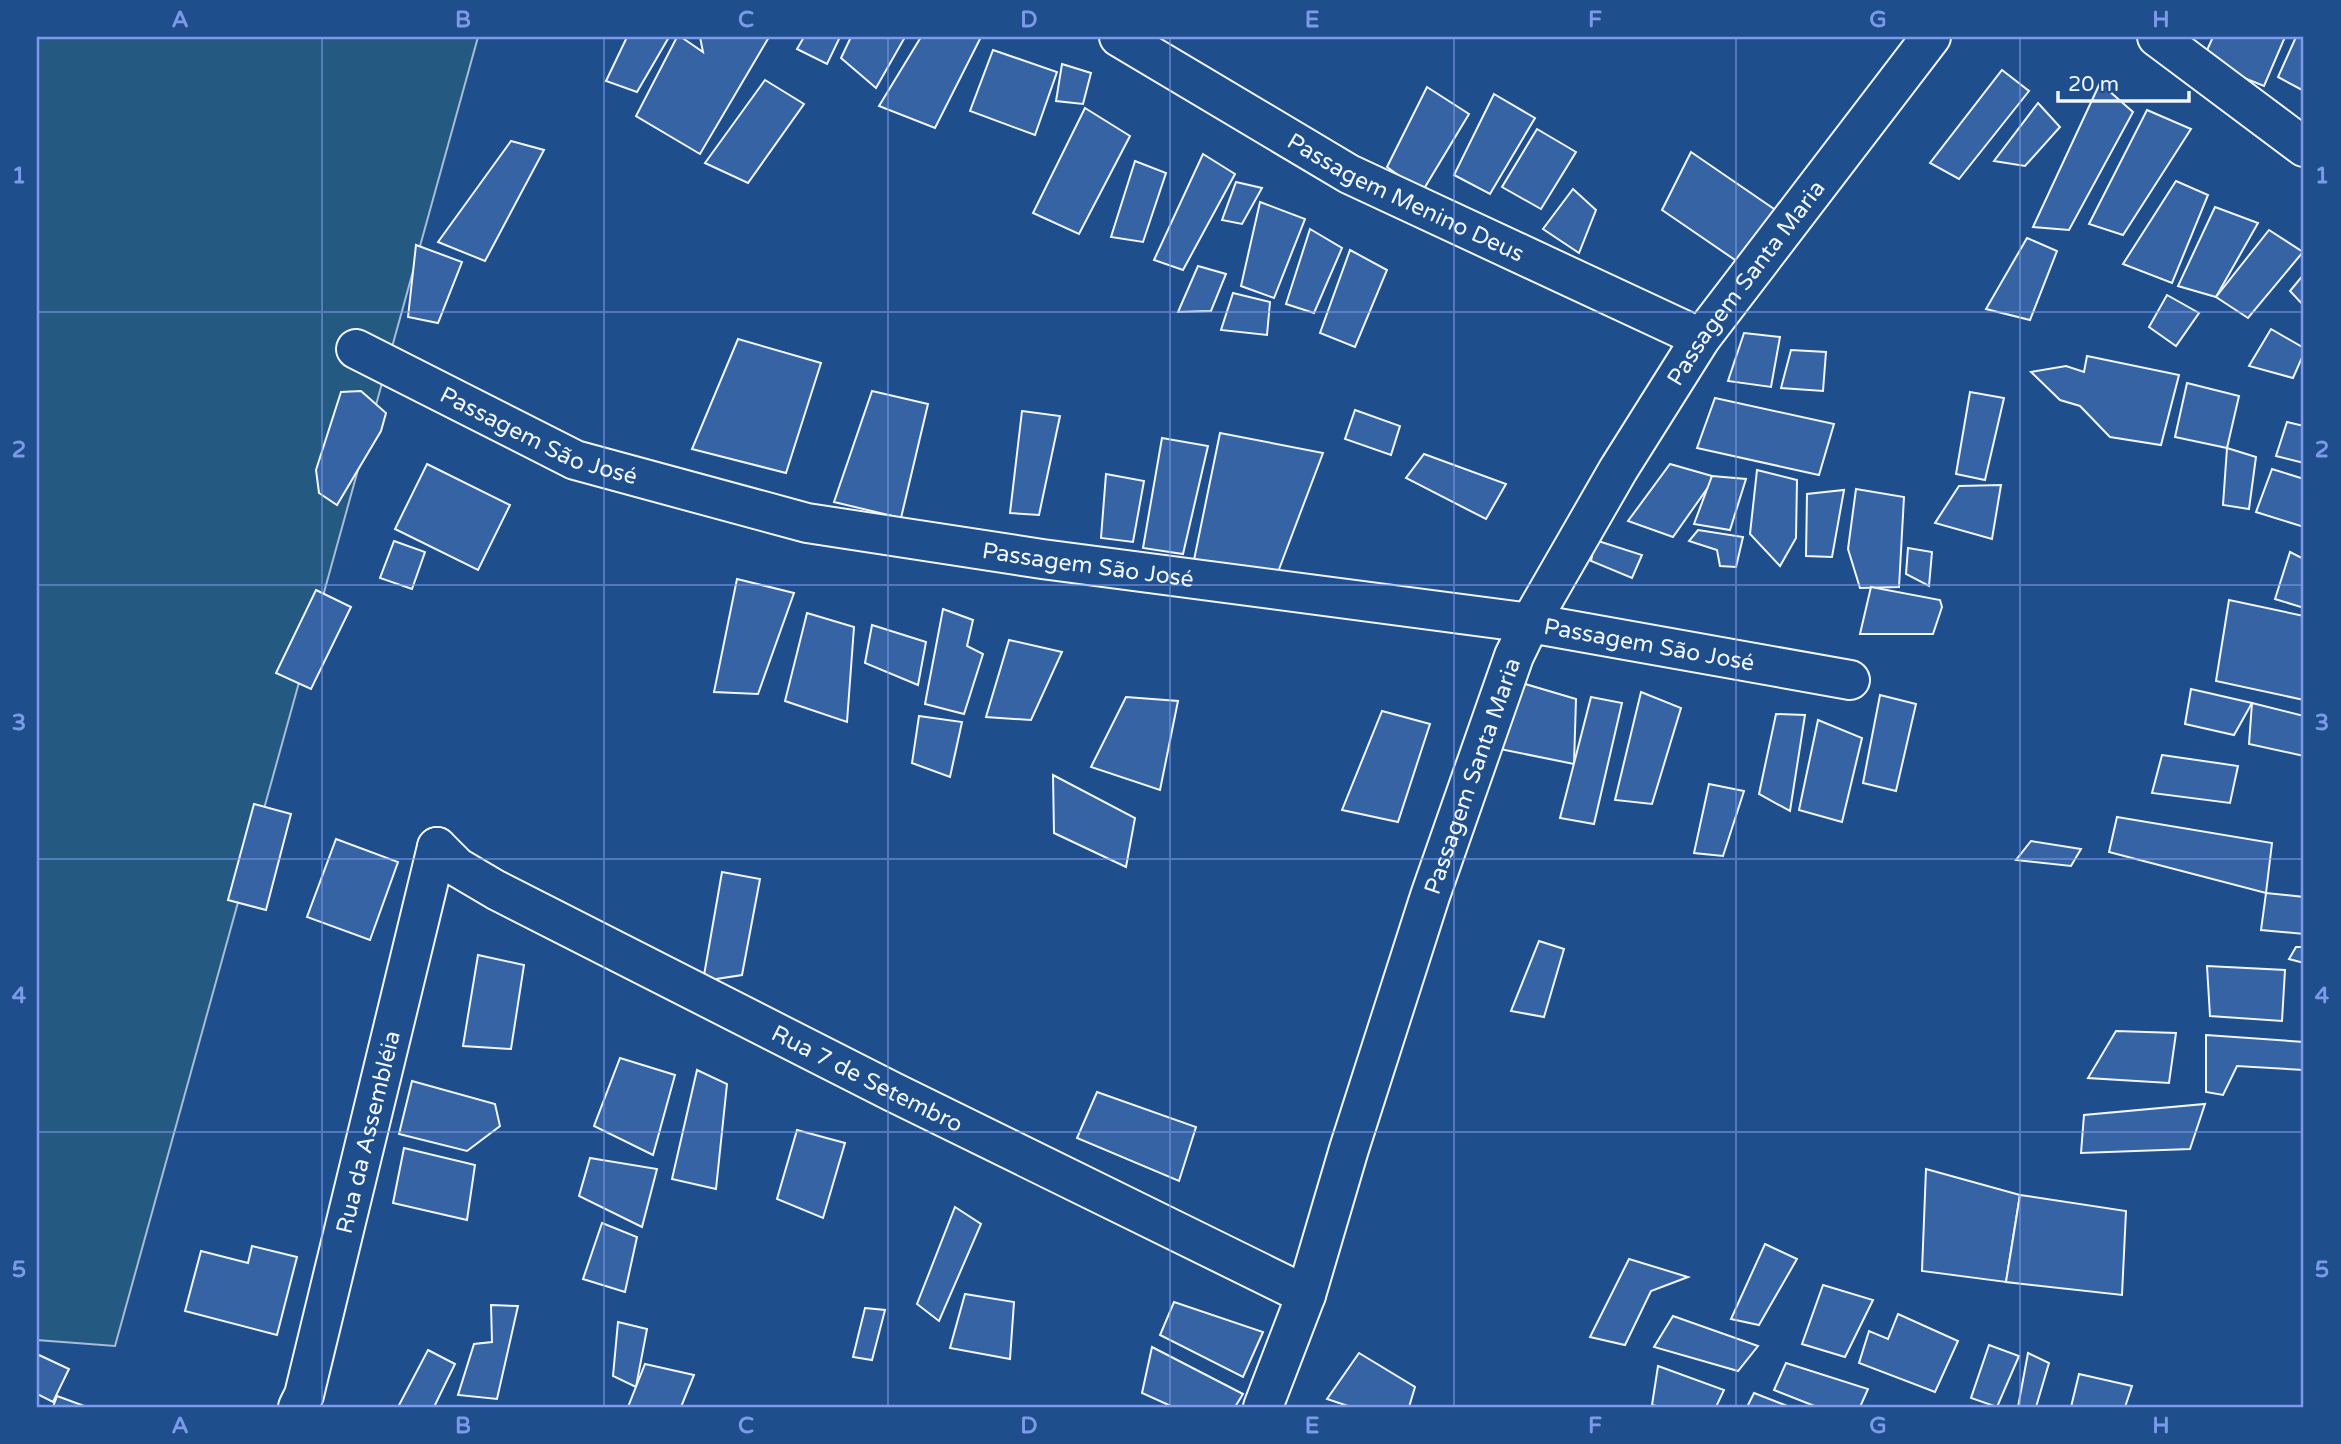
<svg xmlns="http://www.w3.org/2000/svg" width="2341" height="1444" font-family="'Varela Round',sans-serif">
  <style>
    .green { fill: #245a82; stroke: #a8bbd7; stroke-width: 2 }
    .building { fill: #3563a3; stroke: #f2f6ff; stroke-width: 2 }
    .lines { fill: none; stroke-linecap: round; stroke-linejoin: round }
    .minor-casing { stroke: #f2f6ff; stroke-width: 42 }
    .minor { stroke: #1f4e8c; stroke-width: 38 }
    .grid { fill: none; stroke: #7d9aea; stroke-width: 2; stroke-opacity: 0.55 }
    .labels { text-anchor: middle; stroke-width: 5; stroke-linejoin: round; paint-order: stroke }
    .street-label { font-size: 23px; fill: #f2f6ff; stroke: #1f4e8c }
    .neatline { fill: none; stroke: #7d9aea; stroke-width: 2.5 }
    .grid-label { font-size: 23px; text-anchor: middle; font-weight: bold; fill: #7d9aea }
  </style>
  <rect width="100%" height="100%" fill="#1f4e8c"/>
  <polygon class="green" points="37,37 478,37 115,1346 37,1340"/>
  <g class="building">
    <polygon points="627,37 669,37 637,92 606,81"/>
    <polygon points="677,37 681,37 703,52 700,37 769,37 700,154 636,116"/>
    <polygon points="804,37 840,37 827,64 797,49"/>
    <polygon points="851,37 905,37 876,88 841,58"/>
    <polygon points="921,37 981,37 935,128 879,106"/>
    <polygon points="2213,37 2285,37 2264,86 2202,61"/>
    <polygon points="2296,37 2304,37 2304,91 2278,77"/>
    <polygon points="993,50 1057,72 1035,135 970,111"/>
    <polygon points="1062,64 1091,73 1083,104 1056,101"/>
    <polygon points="2002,70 2029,91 1959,179 1930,163"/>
    <polygon points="765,80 804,104 748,183 705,163"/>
    <polygon points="2100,83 2133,112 2069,230 2033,227"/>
    <polygon points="1427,87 1469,114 1422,192 1387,167"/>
    <polygon points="1494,94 1535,118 1490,194 1454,175"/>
    <polygon points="2038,103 2060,127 2025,166 1994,161"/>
    <polygon points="1085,108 1130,136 1079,234 1033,213"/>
    <polygon points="2147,110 2191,129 2123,235 2089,224"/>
    <polygon points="1537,129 1576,152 1541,209 1502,187"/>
    <polygon points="511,141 544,150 485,261 438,242"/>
    <polygon points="1691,152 1777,211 1741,264 1662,210"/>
    <polygon points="1203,154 1235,174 1183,270 1154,260"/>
    <polygon points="1135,161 1166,173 1143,242 1111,237"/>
    <polygon points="2176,181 2208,195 2172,283 2123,264"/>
    <polygon points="1236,182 1262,188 1242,224 1222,220"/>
    <polygon points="1573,189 1596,210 1579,253 1543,229"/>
    <polygon points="1260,202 1305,219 1274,298 1241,286"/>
    <polygon points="2215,207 2258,223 2216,297 2178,286"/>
    <polygon points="1310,229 1342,248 1314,313 1286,304"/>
    <polygon points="2269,230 2303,252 2248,318 2216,297"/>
    <polygon points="2027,238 2057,251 2030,320 1986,309"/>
    <polygon points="416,245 462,262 438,323 408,317"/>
    <polygon points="1350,250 1387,270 1355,347 1320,333"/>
    <polygon points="1198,266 1226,274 1211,311 1178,312"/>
    <polygon points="2304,274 2304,306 2290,291"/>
    <polygon points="1233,293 1270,302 1267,335 1221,330"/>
    <polygon points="2167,295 2199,313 2176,346 2149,327"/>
    <polygon points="2271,329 2304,348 2304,353 2293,378 2249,366"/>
    <polygon points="1744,333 1780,337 1771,387 1728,381"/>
    <polygon points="738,339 821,363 786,473 692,449"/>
    <polygon points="1791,350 1826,352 1823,391 1781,388"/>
    <polygon points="2087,356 2179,375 2161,445 2110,437 2080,406 2060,400 2031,372 2066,366 2084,372"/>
    <polygon points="2187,383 2239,396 2227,448 2175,437"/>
    <polygon points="361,391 386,413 381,431 337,505 319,493 316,470 341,392"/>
    <polygon points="872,391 928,404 901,518 834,502"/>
    <polygon points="1970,392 2004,398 1985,480 1956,474"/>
    <polygon points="1715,398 1834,424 1819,475 1697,448"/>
    <polygon points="1355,410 1400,426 1391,455 1345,439"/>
    <polygon points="1022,411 1060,416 1039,515 1010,513"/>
    <polygon points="2287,422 2304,426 2304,463 2276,456"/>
    <polygon points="1220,433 1323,453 1278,572 1194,560"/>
    <polygon points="1162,438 1208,446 1183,554 1143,548"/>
    <polygon points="2227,448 2256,457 2249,509 2223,505"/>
    <polygon points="1424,454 1506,484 1486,519 1406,478"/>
    <polygon points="427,464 510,505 478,570 395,529"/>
    <polygon points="1670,464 1712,476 1709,486 1673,537 1628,521"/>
    <polygon points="2272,469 2304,479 2304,527 2256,512"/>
    <polygon points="1757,470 1797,480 1796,538 1780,566 1750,534"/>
    <polygon points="1106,474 1144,481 1133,542 1101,538"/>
    <polygon points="1712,476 1746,479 1730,530 1694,524"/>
    <polygon points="2001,485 1992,539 1935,523 1959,486"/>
    <polygon points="1856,489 1904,497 1899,587 1860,588 1848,549"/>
    <polygon points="1844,490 1832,557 1806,556 1807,494"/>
    <polygon points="1698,530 1743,537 1736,567 1720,566 1717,550 1689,541"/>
    <polygon points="1595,540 1642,555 1632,578 1591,561"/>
    <polygon points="394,541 425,552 412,589 380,578"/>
    <polygon points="1908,548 1932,552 1929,586 1906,574"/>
    <polygon points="2290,552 2304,559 2304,608 2275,599"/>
    <polygon points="737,579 794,593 758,694 714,692"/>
    <polygon points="1871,587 1940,600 1942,607 1933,634 1860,634"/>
    <polygon points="316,590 351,607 311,689 276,673"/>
    <polygon points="2229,600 2304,616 2304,700 2216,681"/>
    <polygon points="943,609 973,620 967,646 983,654 964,714 925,704"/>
    <polygon points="807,613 854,627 847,722 785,701"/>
    <polygon points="872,625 926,642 918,685 865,663"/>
    <polygon points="1009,640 1062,652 1031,720 986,717"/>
    <polygon points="1522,683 1576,699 1574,764 1500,749"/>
    <polygon points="2191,689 2252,703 2234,735 2185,724"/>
    <polygon points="1641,692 1681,708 1652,804 1615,800"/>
    <polygon points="1880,695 1916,704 1896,791 1863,783"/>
    <polygon points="1126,697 1178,701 1160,790 1091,767"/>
    <polygon points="1591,697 1622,703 1594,824 1560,818"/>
    <polygon points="2252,703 2304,716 2304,756 2249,744"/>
    <polygon points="1382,711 1430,724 1398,822 1342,810"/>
    <polygon points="1776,714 1805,715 1790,811 1759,794"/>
    <polygon points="919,716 962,722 950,777 912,763"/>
    <polygon points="1818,720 1862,738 1842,822 1799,810"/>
    <polygon points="2162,755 2238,766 2230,803 2152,793"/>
    <polygon points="1053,775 1135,818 1126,867 1054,833"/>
    <polygon points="1709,784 1744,791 1723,856 1694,853"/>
    <polygon points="254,804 291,814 266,910 228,900"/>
    <polygon points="2117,817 2272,843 2266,893 2109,852"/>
    <polygon points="336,839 398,862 370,940 307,917"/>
    <polygon points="2031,841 2081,849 2071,866 2016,860"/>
    <polygon points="722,872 760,879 742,975 703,981"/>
    <polygon points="2266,893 2304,897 2304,934 2261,930"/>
    <polygon points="1539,941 1564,949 1544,1017 1511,1011"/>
    <polygon points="2296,947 2304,947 2304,963 2289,959"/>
    <polygon points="478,955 524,965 511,1049 463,1046"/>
    <polygon points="2207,966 2285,970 2282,1021 2210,1016"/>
    <polygon points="2116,1031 2176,1033 2169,1083 2088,1078"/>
    <polygon points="2206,1035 2304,1042 2304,1070 2237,1066 2223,1095 2206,1092"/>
    <polygon points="620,1058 675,1075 653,1155 594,1126"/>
    <polygon points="697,1070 727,1084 716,1189 672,1179"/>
    <polygon points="412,1081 495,1104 500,1126 467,1151 399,1134"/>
    <polygon points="1097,1092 1196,1127 1179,1181 1077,1138"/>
    <polygon points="2205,1104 2190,1149 2081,1153 2084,1115"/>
    <polygon points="797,1130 845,1143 823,1218 777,1199"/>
    <polygon points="404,1148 475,1165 467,1220 393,1203"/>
    <polygon points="590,1158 657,1169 642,1227 579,1196"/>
    <polygon points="1926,1169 2020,1195 2006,1282 1922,1271"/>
    <polygon points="2020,1195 2126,1211 2122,1295 2006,1282"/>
    <polygon points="955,1207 981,1224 939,1321 917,1304"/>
    <polygon points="602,1223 637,1237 625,1292 583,1279"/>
    <polygon points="1765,1244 1797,1259 1759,1325 1731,1319"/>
    <polygon points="252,1246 297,1257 277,1335 185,1311 201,1251 248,1263"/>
    <polygon points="1629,1259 1688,1277 1651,1291 1625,1345 1590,1337"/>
    <polygon points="1823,1285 1873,1300 1845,1357 1802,1344"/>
    <polygon points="965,1294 1014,1302 1010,1359 950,1348"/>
    <polygon points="1174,1302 1263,1332 1243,1377 1160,1335"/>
    <polygon points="491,1305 518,1306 497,1399 458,1395 474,1344 492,1342"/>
    <polygon points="865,1308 885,1310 872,1360 853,1357"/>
    <polygon points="1898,1314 1958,1341 1935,1392 1859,1363 1869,1331 1888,1339"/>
    <polygon points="1673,1316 1758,1346 1738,1371 1654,1347"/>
    <polygon points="618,1322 647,1329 636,1387 613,1376"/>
    <polygon points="1989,1345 2019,1356 1997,1407 1971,1398"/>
    <polygon points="1152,1347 1243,1394 1235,1407 1173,1407 1142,1393"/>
    <polygon points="428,1350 455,1364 434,1407 398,1407"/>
    <polygon points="1359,1353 1415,1387 1409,1407 1351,1407 1327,1399"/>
    <polygon points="2028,1353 2049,1363 2036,1407 2018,1407"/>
    <polygon points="39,1355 69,1369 53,1402 37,1394 37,1360"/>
    <polygon points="1786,1363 1868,1389 1860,1407 1817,1407 1774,1390"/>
    <polygon points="645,1364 694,1375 681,1407 628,1407"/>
    <polygon points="1658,1366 1724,1390 1716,1407 1661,1407 1652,1405"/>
    <polygon points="2079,1374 2132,1386 2125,1407 2071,1407"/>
    <polygon points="1754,1393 1790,1407 1747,1407"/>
    <polygon points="57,1396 87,1407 53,1407"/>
  </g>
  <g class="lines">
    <g class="minor-casing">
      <g id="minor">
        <path id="s1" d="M 1119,37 L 1349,174 L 1701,338"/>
        <polyline points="2157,37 2304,147"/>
        <path id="s2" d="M 356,349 L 575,460 L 807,523 L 1042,559 L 1530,623 L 1850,680"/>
        <path id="s3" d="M 437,847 L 457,867 L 496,890 L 893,1092 L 1306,1295"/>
        <path id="s4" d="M 298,1407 L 304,1395 L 437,847"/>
        <path id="s5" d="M 1263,1407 L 1306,1295 L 1349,1149 L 1430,896 L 1514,656 L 1530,623 L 1618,470 L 1701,338 L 1931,37"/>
      </g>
    </g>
    <use href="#minor" class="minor"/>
  </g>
  <path class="grid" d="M 322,37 L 322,1407M 604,37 L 604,1407M 888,37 L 888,1407M 1170,37 L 1170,1407M 1454,37 L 1454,1407M 1736,37 L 1736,1407M 2020,37 L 2020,1407M 37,312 L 2304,312M 37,585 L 2304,585M 37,859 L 2304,859M 37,1132 L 2304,1132"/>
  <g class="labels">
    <g class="street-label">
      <text dy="8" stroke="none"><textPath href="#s1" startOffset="329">Passagem Menino Deus</textPath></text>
      <text dy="8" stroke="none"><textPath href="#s5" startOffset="1232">Passagem Santa Maria</textPath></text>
      <text dy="8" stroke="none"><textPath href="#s2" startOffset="203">Passagem São José</textPath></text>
      <text dy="8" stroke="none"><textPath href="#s2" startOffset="770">Passagem São José</textPath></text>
      <text dy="8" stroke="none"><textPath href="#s2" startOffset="1337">Passagem São José</textPath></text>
      <text dy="8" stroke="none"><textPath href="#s5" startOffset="665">Passagem Santa Maria</textPath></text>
      <text dy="8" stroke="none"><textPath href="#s3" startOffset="490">Rua 7 de Setembro</textPath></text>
      <text dy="8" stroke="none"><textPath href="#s4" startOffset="284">Rua da Assembléia</textPath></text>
    </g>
  </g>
  <rect width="2341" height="1444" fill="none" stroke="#1f4e8c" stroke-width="77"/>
  <path d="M2058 91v10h131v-10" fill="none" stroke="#f2f6ff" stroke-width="3.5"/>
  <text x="2068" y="91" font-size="21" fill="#f2f6ff" stroke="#1f4e8c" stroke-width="5" paint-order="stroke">20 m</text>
  <rect x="38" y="38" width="2264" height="1368" class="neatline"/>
  <g class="grid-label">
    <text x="180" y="27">A</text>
    <text x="463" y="27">B</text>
    <text x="746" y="27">C</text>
    <text x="1029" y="27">D</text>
    <text x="1312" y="27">E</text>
    <text x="1595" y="27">F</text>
    <text x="1878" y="27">G</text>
    <text x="2161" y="27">H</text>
    <text x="19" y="183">1</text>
    <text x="2322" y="183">1</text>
    <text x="19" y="457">2</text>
    <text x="2322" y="457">2</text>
    <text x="19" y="730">3</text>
    <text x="2322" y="730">3</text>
    <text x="19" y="1003">4</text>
    <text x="2322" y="1003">4</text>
    <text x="19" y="1277">5</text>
    <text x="2322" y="1277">5</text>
    <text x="180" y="1433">A</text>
    <text x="463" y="1433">B</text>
    <text x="746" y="1433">C</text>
    <text x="1029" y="1433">D</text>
    <text x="1312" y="1433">E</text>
    <text x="1595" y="1433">F</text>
    <text x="1878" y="1433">G</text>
    <text x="2161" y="1433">H</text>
  </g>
</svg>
